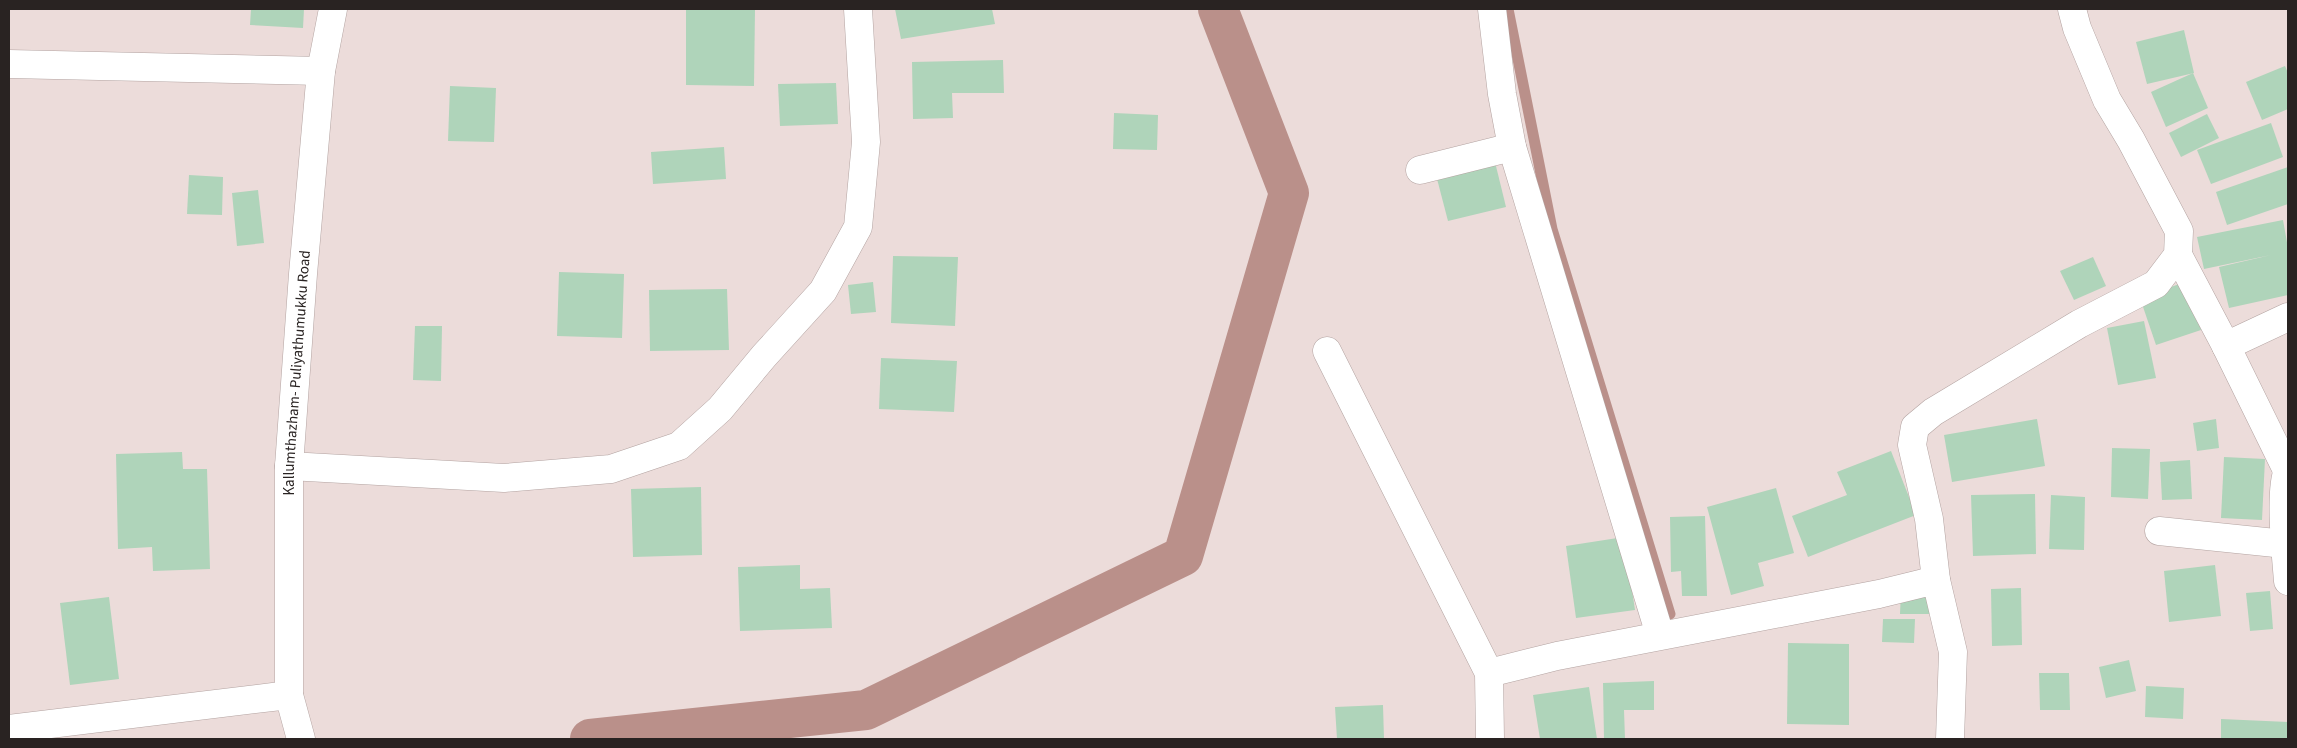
<svg xmlns="http://www.w3.org/2000/svg" width="2297" height="748" font-family="'Source Sans 3',sans-serif">
  <style>
    .lines { fill: none; stroke-linecap: round; stroke-linejoin: round }
    .stream { stroke: #ba908a; stroke-width: 11 }
    .canal { stroke: #ba908a; stroke-width: 40 }
    .building { fill: #afd4ba }
    .street-casing { stroke: #b3a3a1; stroke-width: 29 }
    .street { stroke: #fff; stroke-width: 28 }
    .labels { text-anchor: middle; stroke-width: 5; stroke-linejoin: round; paint-order: stroke }
    .street-label { font-size: 15px; fill: #292322; stroke: #faeae7 }
  </style>
  <rect width="100%" height="100%" fill="#ecdcda"/>
  <g class="lines">
    <polyline class="stream" points="1508,9 1552,229 1670,614"/>
    <polyline class="canal" points="590,739 866,710 1183,556 1289,193 1218,9"/>
  </g>
  <g class="building">
    <polygon points="251,9 304,9 303,28 250,25"/>
    <polygon points="686,9 755,9 754,86 686,85"/>
    <polygon points="895,9 992,9 995,24 901,39"/>
    <polygon points="2184,30 2194,73 2147,84 2136,42"/>
    <polygon points="1003,60 1004,93 952,93 953,118 913,119 912,62"/>
    <polygon points="2285,66 2288,73 2288,109 2262,120 2246,82"/>
    <polygon points="2193,73 2208,108 2166,127 2151,92"/>
    <polygon points="836,83 838,124 780,126 778,84"/>
    <polygon points="450,86 496,88 494,142 448,141"/>
    <polygon points="1114,113 1158,115 1157,150 1113,149"/>
    <polygon points="2207,114 2219,138 2181,157 2169,133"/>
    <polygon points="2271,123 2283,157 2211,184 2197,150"/>
    <polygon points="724,147 726,179 653,184 651,152"/>
    <polygon points="1495,162 1506,207 1448,221 1436,175"/>
    <polygon points="2288,167 2288,204 2227,225 2216,192"/>
    <polygon points="189,175 223,177 222,215 187,214"/>
    <polygon points="258,190 264,243 237,246 232,193"/>
    <polygon points="2283,220 2288,248 2288,295 2229,308 2219,267 2271,255 2204,269 2197,237"/>
    <polygon points="893,256 958,257 955,326 891,323"/>
    <polygon points="2093,257 2106,286 2074,300 2060,271"/>
    <polygon points="559,272 624,274 622,338 557,336"/>
    <polygon points="873,282 876,312 851,314 848,285"/>
    <polygon points="2185,282 2201,330 2156,345 2140,298"/>
    <polygon points="727,289 729,350 650,351 649,290"/>
    <polygon points="2144,321 2156,378 2118,385 2107,328"/>
    <polygon points="415,326 442,326 441,381 413,380"/>
    <polygon points="881,358 957,361 954,412 879,409"/>
    <polygon points="2037,419 2045,466 1952,482 1944,435"/>
    <polygon points="2216,419 2219,448 2197,451 2193,423"/>
    <polygon points="2112,448 2150,449 2148,499 2111,497"/>
    <polygon points="1891,451 1916,515 1808,557 1792,516 1847,495 1837,472"/>
    <polygon points="182,452 183,469 207,469 210,569 153,571 152,547 118,549 116,454"/>
    <polygon points="2224,457 2265,459 2262,520 2221,518"/>
    <polygon points="2190,460 2192,499 2162,500 2160,462"/>
    <polygon points="701,487 702,555 633,557 631,489"/>
    <polygon points="1776,488 1794,553 1758,563 1764,586 1731,595 1707,507"/>
    <polygon points="2035,494 2036,554 1973,556 1971,495"/>
    <polygon points="2051,495 2085,497 2084,550 2049,549"/>
    <polygon points="1705,516 1707,596 1682,596 1681,571 1671,572 1670,517"/>
    <polygon points="1624,537 1635,610 1576,618 1566,546"/>
    <polygon points="800,565 800,589 830,588 832,628 740,631 738,567"/>
    <polygon points="2215,565 2221,616 2169,622 2164,571"/>
    <polygon points="2021,588 2022,645 1992,646 1991,589"/>
    <polygon points="1901,591 1933,591 1932,614 1900,614"/>
    <polygon points="2270,591 2273,629 2250,631 2246,593"/>
    <polygon points="109,597 119,679 70,685 60,603"/>
    <polygon points="1883,619 1915,619 1914,643 1882,642"/>
    <polygon points="1788,643 1849,644 1849,725 1787,724"/>
    <polygon points="2129,660 2136,691 2106,698 2099,667"/>
    <polygon points="2039,673 2069,673 2070,710 2040,710"/>
    <polygon points="1654,681 1654,710 1624,710 1625,739 1604,739 1603,683"/>
    <polygon points="2146,686 2184,688 2183,719 2145,717"/>
    <polygon points="1589,687 1597,739 1540,739 1533,695"/>
    <polygon points="1383,705 1384,739 1337,739 1335,707"/>
    <polygon points="2221,719 2288,722 2288,739 2221,739"/>
  </g>
  <g class="lines">
    <g class="street-casing">
      <g id="street">
        <polyline points="1492,9 1502,94 1512,147 1660,635"/>
        <polyline points="9,64 321,71"/>
        <polyline points="1420,170 1512,147"/>
        <polyline points="2178,255 2226,346 2287,470"/>
        <polyline points="2226,346 2288,317"/>
        <polyline points="1327,351 1489,673 1490,739"/>
        <polyline points="289,466 504,478 611,469 679,446 720,409 764,356 823,291 858,227 866,142 858,9"/>
        <path d="M 2288,470 C 2279,491 2286,556 2288,581"/>
        <polyline points="2159,531 2285,544"/>
        <polyline points="1936,580 1929,519 1912,445 1915,427 1933,412 2079,324 2156,284 2178,255 2179,231 2131,140 2107,100 2077,28 2072,9"/>
        <polyline points="1489,673 1557,656 1879,594 1936,580 1953,652 1950,739"/>
        <polyline points="9,729 289,695"/>
        <path id="s1" d="M 301,739 L 289,695 L 289,466 L 303,274 L 321,71 L 333,9"/>
      </g>
    </g>
    <use href="#street" class="street"/>
  </g>
  <g class="labels">
    <g class="street-label">
      <text dy="5" stroke="none"><textPath href="#s1" startOffset="368">Kallumthazham- Puliyathumukku Road</textPath></text>
    </g>
  </g>
  <rect width="2297" height="748" fill="none" stroke="#292322" stroke-width="20"/>
</svg>
